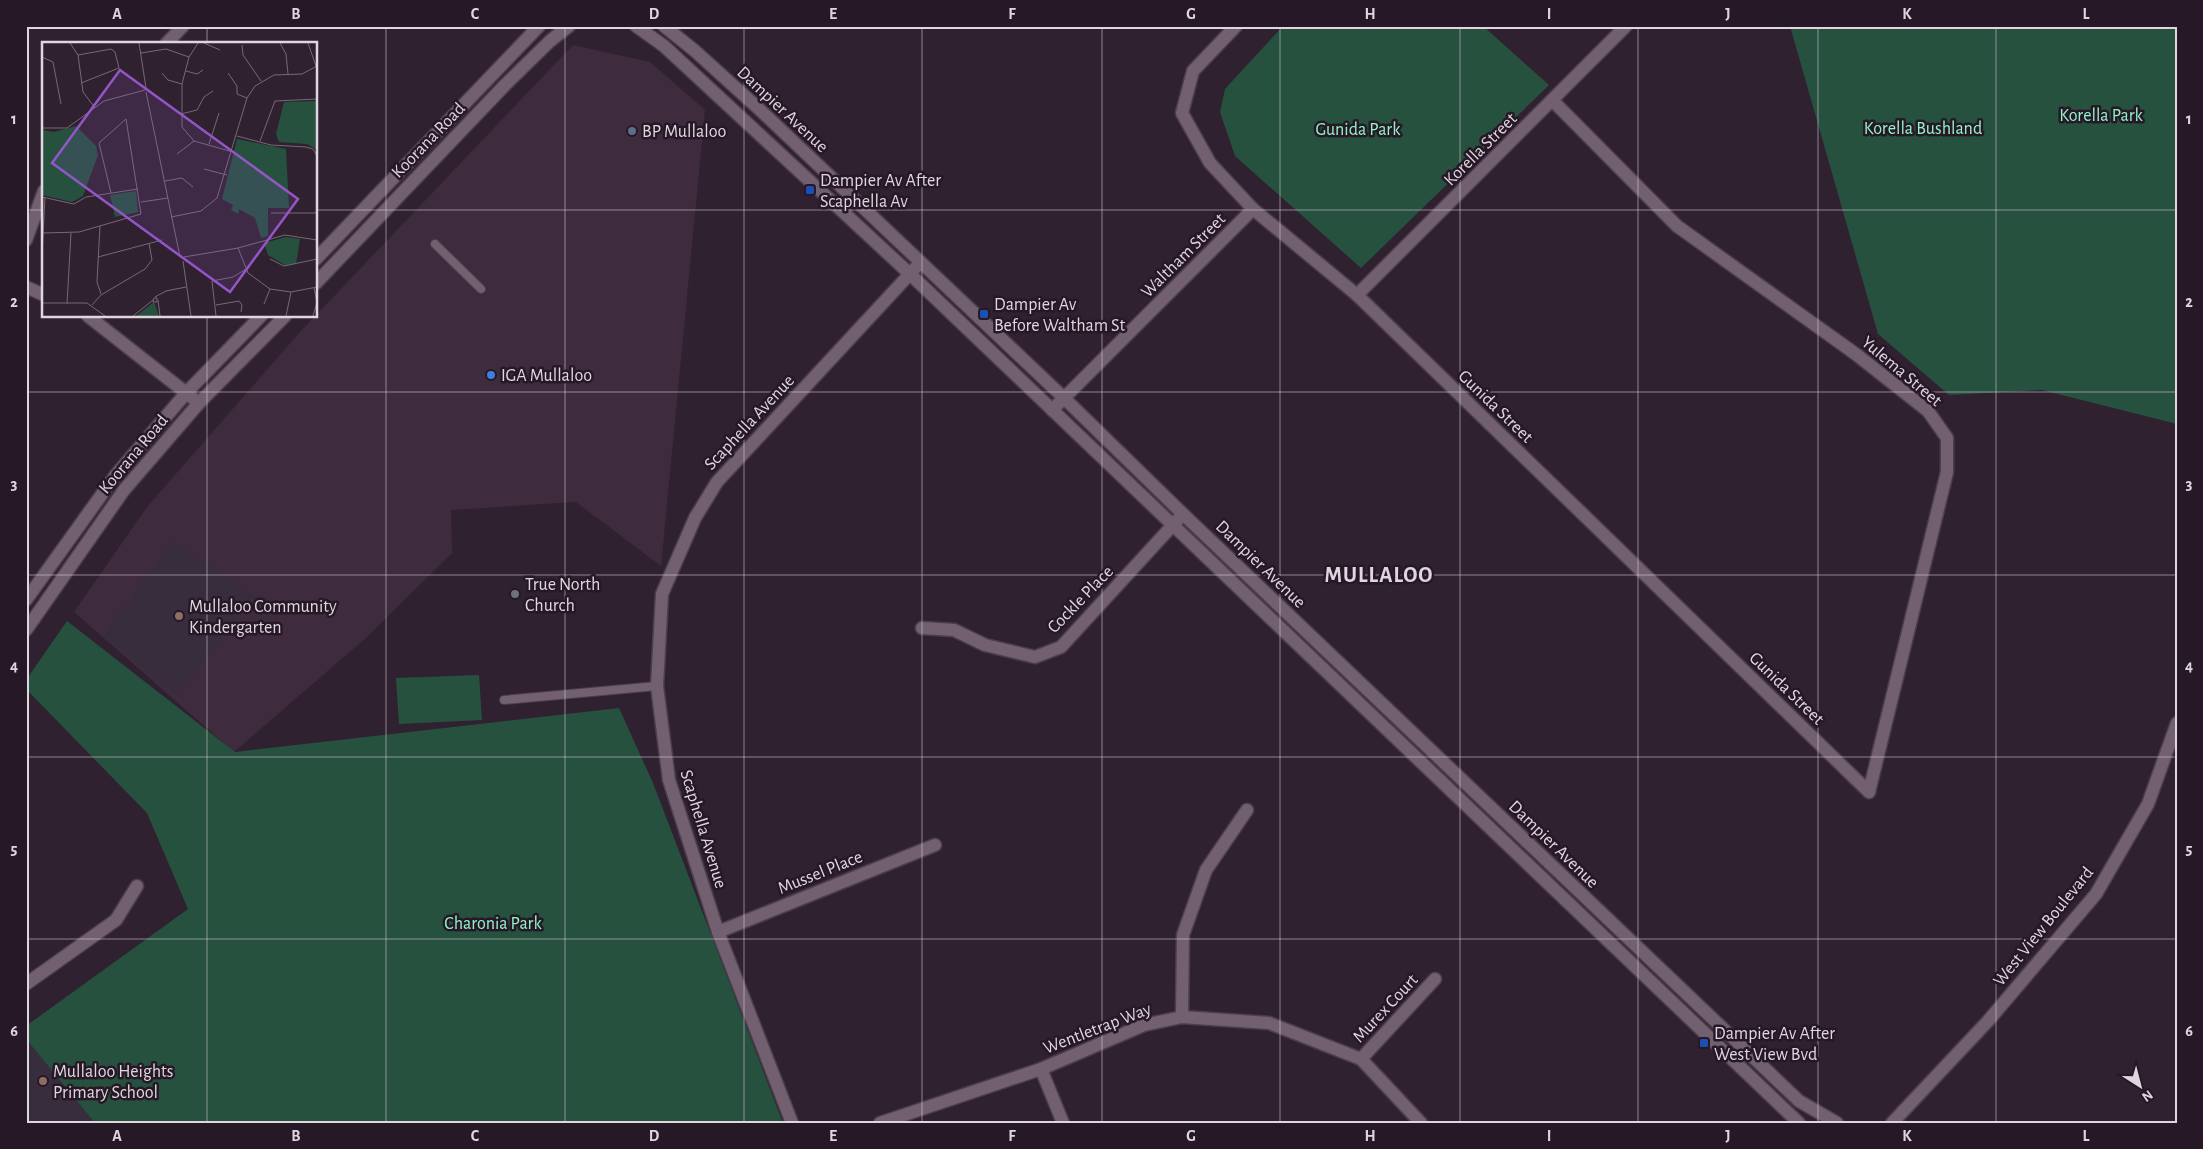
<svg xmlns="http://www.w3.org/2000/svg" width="2203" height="1149" font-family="'Alegreya Sans',sans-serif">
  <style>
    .built { fill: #3f2b3e }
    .education { fill: #382d3c }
    .green { fill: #26513f }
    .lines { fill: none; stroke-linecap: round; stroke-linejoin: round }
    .service-casing { stroke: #4c3f4c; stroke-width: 10 }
    .minor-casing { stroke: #4c3f4c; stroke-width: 15 }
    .tertiary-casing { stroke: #4c3f4c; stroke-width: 15 }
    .secondary-casing { stroke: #4c3f4c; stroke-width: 15 }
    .service { stroke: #726071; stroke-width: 8 }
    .minor { stroke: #726071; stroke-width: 12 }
    .tertiary { stroke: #726071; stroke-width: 12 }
    .secondary { stroke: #726071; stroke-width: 12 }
    .grid { fill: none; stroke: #e0d6df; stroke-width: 1; stroke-opacity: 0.55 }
    .service-dot { fill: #5c6f8a; stroke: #261826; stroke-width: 2 }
    .transit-dot { fill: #1a4fb4; stroke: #261826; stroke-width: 2 }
    .shop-dot { fill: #3f7fe0; stroke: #261826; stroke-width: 2 }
    .worship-dot { fill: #6b7280; stroke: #261826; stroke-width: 2 }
    .education-dot { fill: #8d6e63; stroke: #261826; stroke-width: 2 }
    .labels { text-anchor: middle; stroke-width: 5; stroke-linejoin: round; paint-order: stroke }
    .street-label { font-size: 18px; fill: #e0d6df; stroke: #261826 }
    .park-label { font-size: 18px; fill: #90f4c8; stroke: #261826 }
    .poi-label { font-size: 18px; fill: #e0d6df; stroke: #261826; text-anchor: start }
    .district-label { font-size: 22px; font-weight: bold; letter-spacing: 1px; fill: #e0d6df; stroke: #261826 }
    .inset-road { fill: none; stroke: #766976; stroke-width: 1 }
    .view { fill: #9456c7; fill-opacity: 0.15; stroke: #9456c7; stroke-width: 2.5 }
    .inset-edge { fill: none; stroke: #e0d6df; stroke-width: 2.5 }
    .neatline { fill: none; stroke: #e0d6df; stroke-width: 2 }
    .grid-label { font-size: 16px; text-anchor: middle; font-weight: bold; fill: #e0d6df }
  </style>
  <rect width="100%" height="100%" fill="#302130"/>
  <polygon class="built" points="573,45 650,62 705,110 661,566 576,502 451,510 452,553 368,636 234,752 74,612 147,507 300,332"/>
  <g class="education">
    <polygon points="172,542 256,597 176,695 104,635"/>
    <polygon points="26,1039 95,1123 26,1123"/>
  </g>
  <g class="green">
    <polygon points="1283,26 1483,26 1549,85 1361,268 1235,156 1220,112 1225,89"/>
    <polygon points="1790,26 2177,26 2177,424 2042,390 1949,395 1878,334"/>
    <polygon points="67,621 235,752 619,708 653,783 783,1123 95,1123 26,1039 26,1026 188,909 147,813 26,689 26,680"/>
    <polygon points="479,675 482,720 399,724 396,678"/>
  </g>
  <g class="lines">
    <g class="service-casing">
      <g id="service">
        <polyline points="435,244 481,289"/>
        <polyline points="504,700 657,686"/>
      </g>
    </g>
    <g class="minor-casing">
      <g id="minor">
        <polyline points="1236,26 1193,71 1182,113 1210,163 1253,209 1357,295 1869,792"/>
        <polyline points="166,44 183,26"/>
        <polyline points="1553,101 1677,226 1857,355 1928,411 1947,438 1947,472 1869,792"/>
        <polyline points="26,240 44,191"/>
        <polyline points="26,287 44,295"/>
        <polyline points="1357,295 1626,26"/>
        <polyline points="88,316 199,403"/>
        <polyline points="1052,410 1253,209"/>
        <polyline points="922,628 954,630 985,645 1035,657 1061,647 1183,514"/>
        <polyline points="718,932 935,845"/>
        <polyline points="26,984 116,920 137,886"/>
        <polyline points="1182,1017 1183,935 1206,870 1247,810"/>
        <polyline points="1361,1059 1435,979"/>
        <polyline points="1041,1069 1063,1123"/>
        <polyline points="880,1123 1041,1069 1144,1025 1182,1017 1269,1023 1361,1059 1421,1123"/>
      </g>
    </g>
    <g class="tertiary-casing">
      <g id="tertiary">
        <polyline points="316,259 539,26"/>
        <polyline points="316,283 505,85 550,41 569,26"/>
        <polyline points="26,600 115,476 187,392 261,316"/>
        <polyline points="26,630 124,490 199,403 285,316"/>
        <polyline points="792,1123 718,932 669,780 657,686 662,594 695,518 717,482 920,263"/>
        <polyline points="1892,1123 1988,1021 2096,894 2148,804 2177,723"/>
      </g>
    </g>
    <g class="secondary-casing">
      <g id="secondary">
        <polyline points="636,26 664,46 910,274 1799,1123"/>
        <polyline points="664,26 695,51 758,108 1064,398 1183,514 1799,1101 1837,1123"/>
      </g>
    </g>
    <use href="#service" class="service"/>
    <use href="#minor" class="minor"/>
    <use href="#tertiary" class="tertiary"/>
    <use href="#secondary" class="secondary"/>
  </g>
  <path class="grid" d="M 207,26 L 207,44M 386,26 L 386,1123M 565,26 L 565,1123M 744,26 L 744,1123M 922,26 L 922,1123M 1102,26 L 1102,1123M 1280,26 L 1280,1123M 1460,26 L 1460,1123M 1638,26 L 1638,1123M 1818,26 L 1818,1123M 1996,26 L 1996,1123M 26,210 L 44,210M 316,210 L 2177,210M 207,316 L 207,1123M 26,392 L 2177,392M 26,575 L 2177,575M 26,757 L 2177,757M 26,939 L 2177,939"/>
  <circle class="service-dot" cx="632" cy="131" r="5"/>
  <g class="transit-dot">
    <rect x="805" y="185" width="10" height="10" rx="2.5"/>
    <rect x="979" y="309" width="10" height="10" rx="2.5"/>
    <rect x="1699" y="1038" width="10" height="10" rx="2.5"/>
  </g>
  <circle class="shop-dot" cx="491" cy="375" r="5"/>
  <circle class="worship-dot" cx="515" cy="594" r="5"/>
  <g class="education-dot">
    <circle cx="179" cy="616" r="5"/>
    <circle cx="43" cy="1081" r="5"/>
  </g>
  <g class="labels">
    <g class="street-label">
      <text transform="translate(783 109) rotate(43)" y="6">Dampier Avenue</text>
      <text transform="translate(428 140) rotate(-46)" y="6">Koorana Road</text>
      <text transform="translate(1480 149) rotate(-45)" y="6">Korella Street</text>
      <text transform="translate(1183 255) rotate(-45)" y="6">Waltham Street</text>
      <text transform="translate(1902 371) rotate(40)" y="6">Yulema Street</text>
      <text transform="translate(1496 406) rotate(44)" y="6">Gunida Street</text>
      <text transform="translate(749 422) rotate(-47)" y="6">Scaphella Avenue</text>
      <text transform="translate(133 454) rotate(-50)" y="6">Koorana Road</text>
      <text transform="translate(1261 564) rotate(44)" y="6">Dampier Avenue</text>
      <text transform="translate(1080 599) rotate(-46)" y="6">Cockle Place</text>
      <text transform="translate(1787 688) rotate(44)" y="6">Gunida Street</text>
      <text transform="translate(704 829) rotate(73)" y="6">Scaphella Avenue</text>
      <text transform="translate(1554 844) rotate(44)" y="6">Dampier Avenue</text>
      <text transform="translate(820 872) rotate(-22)" y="6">Mussel Place</text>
      <text transform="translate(2043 926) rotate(-51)" y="6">West View Boulevard</text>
      <text transform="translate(1385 1008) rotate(-47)" y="6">Murex Court</text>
      <text transform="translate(1097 1028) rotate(-21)" y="6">Wentletrap Way</text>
    </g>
    <g class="park-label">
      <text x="2101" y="121">Korella Park</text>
      <text x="1923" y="134">Korella Bushland</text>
      <text x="1358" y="135">Gunida Park</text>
      <text x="493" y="929">Charonia Park</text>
    </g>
    <g class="poi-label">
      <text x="642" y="137">BP Mullaloo</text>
      <text x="820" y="186">Dampier Av After<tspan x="820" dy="21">Scaphella Av</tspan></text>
      <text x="994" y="310">Dampier Av<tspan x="994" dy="21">Before Waltham St</tspan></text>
      <text x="501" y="381">IGA Mullaloo</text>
      <text x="525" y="590">True North<tspan x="525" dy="21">Church</tspan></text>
      <text x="189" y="612">Mullaloo Community<tspan x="189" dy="21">Kindergarten</tspan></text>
      <text x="1714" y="1039">Dampier Av After<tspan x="1714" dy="21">West View Bvd</tspan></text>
      <text x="53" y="1077">Mullaloo Heights<tspan x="53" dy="21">Primary School</tspan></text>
    </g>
    <g class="district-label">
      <text x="1379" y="582">MULLALOO</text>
    </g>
  </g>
  <g transform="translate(42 42)">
    <rect width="275" height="275" fill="#302130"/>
    <path d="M 275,59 L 275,108 L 265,102 L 237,100 L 234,92 L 242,60 ZM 34,84 L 54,104 L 56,113 L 41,154 L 30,160 L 0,153 L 0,88 L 12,90 ZM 195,97 L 244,107 L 247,166 L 226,166 L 226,194 L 219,196 L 213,176 L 197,167 L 196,172 L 189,168 L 191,163 L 180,157 ZM 94,149 L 96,170 L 73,175 L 68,153 ZM 244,195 L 258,197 L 254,222 L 243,223 L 226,213 L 222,201 ZM 112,260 L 117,274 L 94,274 Z" fill="#26513f"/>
    <path class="inset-road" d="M 28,1 L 36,13 L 41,50 L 53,66M 97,1 L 104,46M 156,1 L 147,15 L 140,42 L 140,85 L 152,99 L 191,110M 162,1 L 178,8M 238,1 L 244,12 L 246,32M 266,1 L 274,24M 200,3 L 201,13 L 219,39M 99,11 L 124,7 L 147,15M 36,13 L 69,7 L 73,10 L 77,26 L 39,41M 0,15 L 11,20 L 19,62M 144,29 L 155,32 L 161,28M 120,31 L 126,38 L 140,42M 186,31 L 195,44 L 195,52 L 205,56M 104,50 L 138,215M 139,72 L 155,68 L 162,55 L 171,49M 0,86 L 25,86 L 62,59 L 103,48M 195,94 L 229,103 L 264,105 L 271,107 L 275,114M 218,99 L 233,59 L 275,57M 167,102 L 177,71M 135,112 L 152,99M 162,127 L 185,133M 123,139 L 140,136 L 151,145M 69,151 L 57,101 L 84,77M 0,155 L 32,162 L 44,155 L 96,147M 99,160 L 126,156M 229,171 L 275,171M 129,175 L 159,169 L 175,156 L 205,56 L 213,44 L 232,33 L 260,32 L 275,24M 58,184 L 55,240 L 59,252M 1,191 L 37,190 L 99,172 L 84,77M 196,206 L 206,231 L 228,247 L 249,250 L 275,245M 0,213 L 3,155M 56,215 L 120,198M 142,215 L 196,206 L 243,193 L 275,198M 228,217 L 242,224 L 275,217M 141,219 L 149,274M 113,255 L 124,249 L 144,245M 112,256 L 115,256 L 115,260 L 111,260 ZM 116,258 L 118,274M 0,261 L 45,261 L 63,274M 25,262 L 29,191M 222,262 L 228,247M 50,263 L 59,253 L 103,227 L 110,218 L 107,201M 174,263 L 197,259 L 200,263 L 199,270M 91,274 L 111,258M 174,274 L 170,239 L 191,235 L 204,227M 244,274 L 249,250M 271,274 L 275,260 L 272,246"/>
    <path class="view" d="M 78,28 L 256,157 L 188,250 L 10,121 Z"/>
    <rect width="275" height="275" class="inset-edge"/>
  </g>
  <rect width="2203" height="1149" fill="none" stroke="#261826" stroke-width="55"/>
  <g transform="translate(2140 1086) rotate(144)" stroke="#261826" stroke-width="4" paint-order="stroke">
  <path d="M0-4L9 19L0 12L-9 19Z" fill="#e0d6df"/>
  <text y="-8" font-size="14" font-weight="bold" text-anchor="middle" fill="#e0d6df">N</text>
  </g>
  <rect x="28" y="28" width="2148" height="1094" class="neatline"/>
  <g class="grid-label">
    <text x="117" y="19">A</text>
    <text x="296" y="19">B</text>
    <text x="475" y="19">C</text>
    <text x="654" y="19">D</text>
    <text x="833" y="19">E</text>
    <text x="1012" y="19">F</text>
    <text x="1191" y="19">G</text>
    <text x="1370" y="19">H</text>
    <text x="1549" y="19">I</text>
    <text x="1728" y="19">J</text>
    <text x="1907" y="19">K</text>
    <text x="2086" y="19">L</text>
    <text x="14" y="124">1</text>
    <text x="2189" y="124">1</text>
    <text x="14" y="307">2</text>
    <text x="2189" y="307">2</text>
    <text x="14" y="489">3</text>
    <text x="2189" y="489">3</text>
    <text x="14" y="671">4</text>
    <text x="2189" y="671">4</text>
    <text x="14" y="854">5</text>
    <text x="2189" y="854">5</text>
    <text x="14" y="1036">6</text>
    <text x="2189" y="1036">6</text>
    <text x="117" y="1141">A</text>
    <text x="296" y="1141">B</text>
    <text x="475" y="1141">C</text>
    <text x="654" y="1141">D</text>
    <text x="833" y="1141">E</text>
    <text x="1012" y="1141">F</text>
    <text x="1191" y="1141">G</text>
    <text x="1370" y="1141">H</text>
    <text x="1549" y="1141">I</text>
    <text x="1728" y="1141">J</text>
    <text x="1907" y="1141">K</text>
    <text x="2086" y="1141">L</text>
  </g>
</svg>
